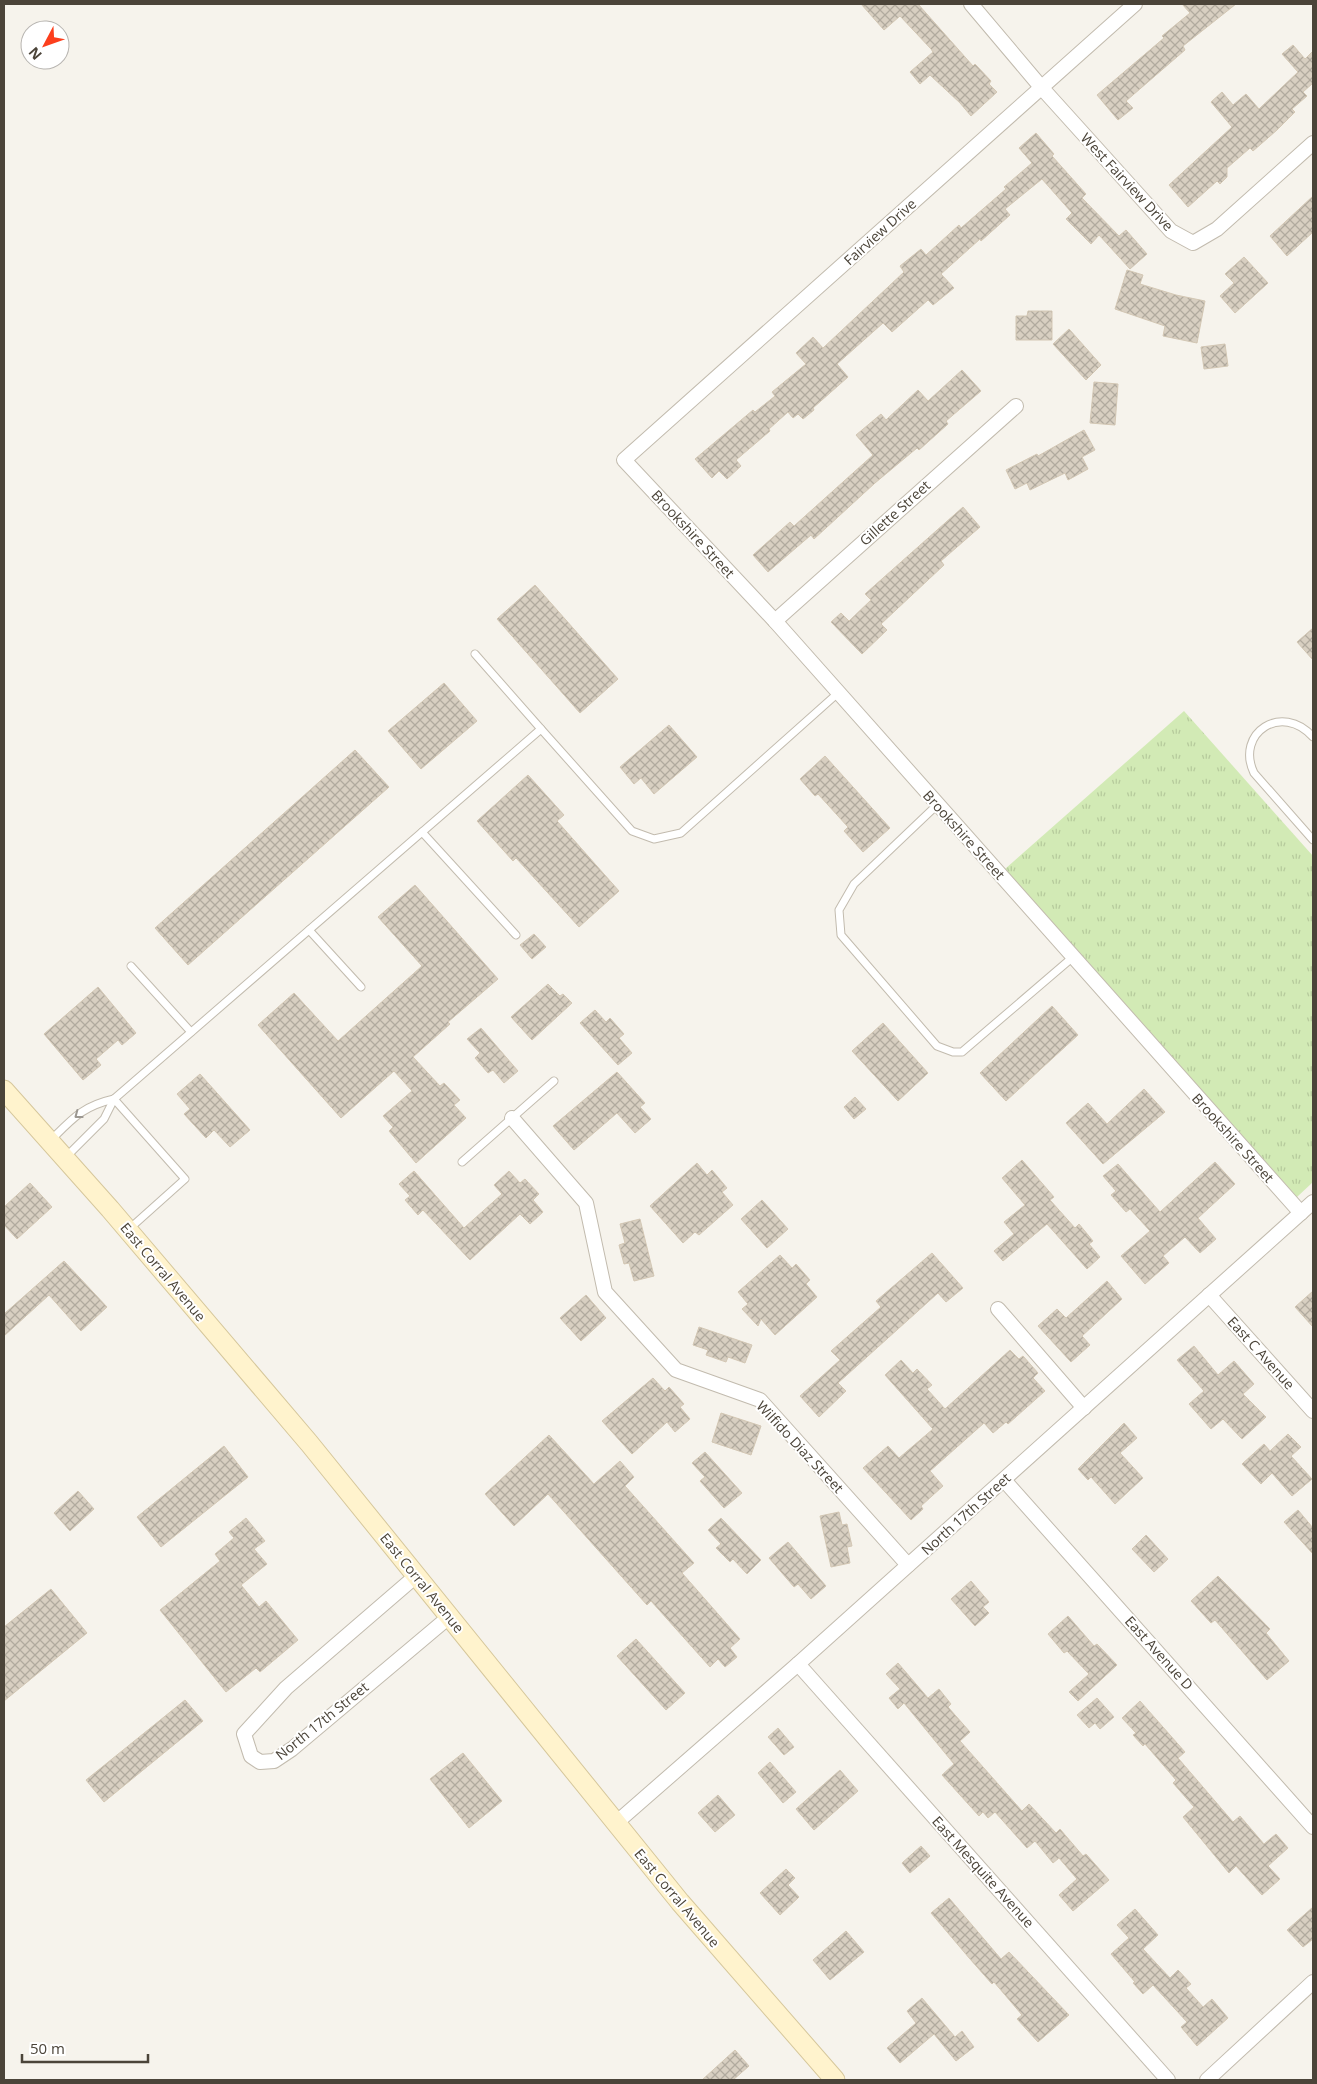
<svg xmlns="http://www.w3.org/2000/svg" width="1317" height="2084" font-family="'Open Sans',sans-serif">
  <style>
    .park { fill: url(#park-tufts) }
    .building { fill: url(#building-cross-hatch); stroke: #d3c7b4 }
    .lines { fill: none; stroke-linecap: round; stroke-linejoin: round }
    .lane-casing { stroke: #c2bbae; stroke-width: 9 }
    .street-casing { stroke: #c2bbae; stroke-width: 16 }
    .secondary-casing { stroke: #d6c79b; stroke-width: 21 }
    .lane { stroke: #fff; stroke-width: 7 }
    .street { stroke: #fff; stroke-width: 14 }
    .secondary { stroke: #fff3cd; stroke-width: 19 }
    .oneway { stroke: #9c9892 }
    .labels { text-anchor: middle; stroke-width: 4; stroke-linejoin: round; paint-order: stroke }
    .street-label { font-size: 14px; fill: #4b4439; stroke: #fff }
  </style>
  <defs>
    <pattern id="park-tufts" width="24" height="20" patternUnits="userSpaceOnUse" patternTransform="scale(1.25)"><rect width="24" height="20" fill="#d2eab5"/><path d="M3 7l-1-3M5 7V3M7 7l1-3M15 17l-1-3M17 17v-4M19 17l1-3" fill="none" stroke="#b6ca9c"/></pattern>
    <pattern id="building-cross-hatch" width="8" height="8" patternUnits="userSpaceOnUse" patternTransform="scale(1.25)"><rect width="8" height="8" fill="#d8cfc1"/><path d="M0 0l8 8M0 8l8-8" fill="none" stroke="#b1aa9e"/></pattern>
  </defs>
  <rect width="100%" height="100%" fill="#f6f3ec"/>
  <polygon class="park" points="1184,711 1313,856 1313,1182 1297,1197 1005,869"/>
  <g class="building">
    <polygon points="861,4 918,4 973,66 975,64 991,81 989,84 997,92 971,116 960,103 930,75 920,84 910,72 933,52 931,49 900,16 884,30"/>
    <polygon points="1182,4 1236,4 1183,46 1185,50 1126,101 1133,108 1118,120 1097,95 1164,38 1162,36 1190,13"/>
    <polygon points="1293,45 1305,59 1313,51 1313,83 1303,92 1307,96 1292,109 1295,112 1277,130 1253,151 1250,148 1227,168 1227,177 1220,184 1217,181 1188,207 1169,185 1232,127 1211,102 1222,92 1233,105 1246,94 1259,109 1298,72 1282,54"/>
    <polygon points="1036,133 1054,154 1052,156 1086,194 1082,198 1119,236 1126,230 1147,254 1130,269 1099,235 1091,244 1066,219 1072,213 1042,179 1005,209 1010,215 981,241 980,239 941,274 954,288 933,305 928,300 892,332 883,323 837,364 848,377 813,408 814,410 803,419 798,414 793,418 788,412 769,429 770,431 736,460 741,466 727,479 719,471 712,478 695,459 753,410 755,412 775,396 772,392 806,364 796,353 813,337 823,348 904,272 900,266 921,249 926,255 959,225 961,228 1006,189 1004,187 1032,163 1019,148"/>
    <polygon points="1313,196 1313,232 1287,256 1270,236"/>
    <polygon points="1244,257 1268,283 1235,313 1220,296 1234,283 1225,274"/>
    <polygon points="1127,270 1143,275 1140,284 1176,295 1205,301 1197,343 1163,336 1165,326 1115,309"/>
    <polygon points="1028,311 1052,311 1052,340 1016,340 1016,316 1027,316"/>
    <polygon points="1069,329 1101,365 1086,380 1053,344"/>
    <polygon points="1225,344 1228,366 1204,369 1201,347"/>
    <polygon points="962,370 981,391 946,421 948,424 919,450 917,448 875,483 814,539 811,535 768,572 753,555 790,522 794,526 873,455 856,435 881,414 886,420 918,390 928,401"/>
    <polygon points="1094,382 1118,384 1115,425 1090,423"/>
    <polygon points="1084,430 1095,450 1082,457 1088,469 1068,480 1065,473 1030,490 1027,483 1015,489 1006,470 1037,454 1038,456"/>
    <polygon points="963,507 980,527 941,561 944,565 881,624 887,630 862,654 831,622 841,613 849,621 871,600 865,594"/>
    <polygon points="535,585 618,679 580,713 497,619"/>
    <polygon points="1313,628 1313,660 1297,642"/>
    <polygon points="444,683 477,721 421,769 388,731"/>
    <polygon points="669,725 697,757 654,794 641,778 634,784 620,767"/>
    <polygon points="355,750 389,787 188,965 155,928"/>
    <polygon points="825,756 890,828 863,852 844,831 848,827 818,794 815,796 800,779"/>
    <polygon points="528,775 564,815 557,821 619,891 579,927 516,858 513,861 477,821"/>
    <polygon points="415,885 498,979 448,1022 450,1024 413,1057 440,1086 444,1083 460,1100 454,1105 466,1118 416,1163 389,1131 393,1127 383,1116 412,1091 394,1071 341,1118 258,1025 294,993 338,1041 422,966 378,917"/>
    <polygon points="534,934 546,947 532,959 520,945"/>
    <polygon points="548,984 560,996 563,994 572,1003 532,1040 511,1017"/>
    <polygon points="98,987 136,1033 122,1045 118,1040 96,1059 101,1065 83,1080 44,1034"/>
    <polygon points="1052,1006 1078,1035 1006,1101 980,1073"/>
    <polygon points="595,1010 606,1022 610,1018 624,1034 619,1038 632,1053 618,1065 580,1023"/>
    <polygon points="883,1023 928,1073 898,1101 852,1051"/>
    <polygon points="481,1028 518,1071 504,1083 493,1070 488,1073 475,1058 480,1053 467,1039"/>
    <polygon points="617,1072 645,1103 640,1107 651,1119 635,1133 617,1113 574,1150 553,1126"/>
    <polygon points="200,1074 250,1130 230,1147 214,1130 206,1138 184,1114 190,1109 177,1094"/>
    <polygon points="1144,1089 1165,1112 1103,1164 1066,1123 1088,1103 1107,1124"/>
    <polygon points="855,1097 866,1109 854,1119 844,1107"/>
    <polygon points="1022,1160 1054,1197 1050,1200 1075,1228 1079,1224 1093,1241 1089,1244 1100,1257 1087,1269 1047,1224 1003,1261 994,1251 1014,1234 1004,1222 1025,1205 1002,1178"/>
    <polygon points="1215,1162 1235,1184 1198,1218 1216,1239 1200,1253 1185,1237 1163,1256 1169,1263 1145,1284 1121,1256 1150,1231 1130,1209 1126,1212 1111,1195 1116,1191 1103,1176 1118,1164 1160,1212"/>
    <polygon points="697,1163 707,1175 712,1170 727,1188 722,1192 733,1205 699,1235 695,1232 683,1243 650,1206"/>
    <polygon points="414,1171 464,1228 502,1194 494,1185 509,1171 520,1183 525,1179 539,1194 533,1200 543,1212 530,1224 520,1214 470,1260 423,1210 418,1215 405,1200 410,1196 399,1184"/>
    <polygon points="30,1183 52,1207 17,1239 4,1225 4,1207"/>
    <polygon points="762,1200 788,1229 767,1248 741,1219"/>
    <polygon points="640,1219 654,1276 634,1281 629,1263 624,1264 619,1245 625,1243 620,1224"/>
    <polygon points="932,1253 963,1288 946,1302 938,1293 838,1383 846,1391 819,1417 800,1396 840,1360 831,1351 881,1307 876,1301"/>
    <polygon points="780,1255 792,1268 796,1264 810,1280 806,1284 817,1297 775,1335 761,1319 758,1326 742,1309 748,1304 738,1292"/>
    <polygon points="64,1261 107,1307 81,1331 49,1295 4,1336 4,1314"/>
    <polygon points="1107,1281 1122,1299 1082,1336 1090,1345 1071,1362 1038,1326 1057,1309 1066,1318"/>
    <polygon points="1313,1291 1313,1327 1295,1307"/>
    <polygon points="586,1295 606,1318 581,1341 560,1318"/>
    <polygon points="699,1327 752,1345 745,1363 728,1357 726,1362 706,1355 708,1350 693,1345"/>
    <polygon points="1194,1346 1218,1375 1234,1361 1254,1384 1243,1394 1266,1417 1242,1439 1223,1419 1211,1429 1189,1404 1204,1391 1177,1360"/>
    <polygon points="1010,1350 1019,1359 1023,1356 1038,1373 1033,1378 1045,1391 1008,1424 1006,1422 993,1433 984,1423 930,1471 943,1486 921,1506 923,1509 911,1520 863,1468 888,1446 899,1458 933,1429 885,1375 901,1360 913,1373 917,1369 932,1385 927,1389 945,1409"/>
    <polygon points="653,1378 665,1391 669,1387 684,1404 680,1407 690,1419 675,1432 667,1422 632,1454 602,1421"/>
    <polygon points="721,1413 761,1426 751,1455 712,1442"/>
    <polygon points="1124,1423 1137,1438 1120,1453 1143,1478 1115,1504 1091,1477 1088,1480 1078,1469"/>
    <polygon points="1288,1434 1301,1447 1291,1456 1312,1479 1292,1496 1272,1473 1261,1484 1242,1464 1264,1444 1270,1451"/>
    <polygon points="549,1435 594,1484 620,1461 634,1477 625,1486 694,1563 682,1573 740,1639 730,1648 737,1657 725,1667 718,1659 710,1667 651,1601 647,1605 548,1494 514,1526 485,1494"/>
    <polygon points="224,1446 248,1477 161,1547 137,1517"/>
    <polygon points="705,1452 742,1493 724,1508 700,1481 705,1477 692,1463"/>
    <polygon points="78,1491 94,1509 70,1531 54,1513"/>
    <polygon points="1298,1510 1313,1528 1313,1554 1284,1522"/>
    <polygon points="839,1512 842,1525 847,1524 852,1546 847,1547 850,1563 831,1567 820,1516"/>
    <polygon points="246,1518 265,1541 254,1549 267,1564 241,1585 259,1607 266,1601 298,1640 260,1672 256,1668 226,1692 160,1610 220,1561 215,1554 234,1538 229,1532"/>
    <polygon points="721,1518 761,1560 747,1574 733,1559 730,1562 716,1548 721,1544 708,1530"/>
    <polygon points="1146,1535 1168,1559 1154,1572 1132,1549"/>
    <polygon points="788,1542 826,1586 811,1599 798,1584 794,1587 769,1558"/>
    <polygon points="1218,1576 1270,1629 1266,1633 1289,1661 1267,1680 1215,1620 1211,1623 1191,1601"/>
    <polygon points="971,1581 989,1602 983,1607 989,1613 975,1626 951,1599"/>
    <polygon points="51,1589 87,1633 4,1701 4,1627"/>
    <polygon points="1068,1616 1094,1646 1097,1644 1117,1665 1078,1701 1069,1692 1089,1674 1067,1651 1064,1653 1048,1634"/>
    <polygon points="636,1639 685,1693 666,1710 617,1656"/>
    <polygon points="898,1663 928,1698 939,1689 951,1704 948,1707 970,1732 960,1741 1022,1811 1029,1804 1056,1833 1060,1829 1083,1856 1086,1854 1109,1880 1073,1911 1059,1895 1077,1879 1059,1858 1053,1863 1035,1841 1027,1848 995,1812 988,1818 983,1812 979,1816 942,1775 954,1764 904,1703 898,1709 889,1698 900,1689 886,1674"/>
    <polygon points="1097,1698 1114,1717 1100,1729 1095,1723 1089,1728 1077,1715"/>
    <polygon points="185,1700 203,1721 104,1802 86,1780"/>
    <polygon points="1140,1701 1185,1752 1178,1758 1233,1822 1240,1816 1264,1844 1276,1834 1288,1848 1268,1866 1280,1879 1262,1895 1236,1866 1229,1873 1183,1817 1194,1807 1173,1783 1176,1780 1145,1744 1143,1746 1133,1735 1136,1733 1122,1718"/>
    <polygon points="778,1728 794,1747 784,1755 768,1737"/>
    <polygon points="463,1753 502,1801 469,1828 430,1779"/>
    <polygon points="770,1762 796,1792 783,1803 758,1773"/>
    <polygon points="840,1770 858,1791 814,1830 796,1809"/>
    <polygon points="718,1795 735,1815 715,1832 698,1813"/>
    <polygon points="921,1846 930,1856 910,1873 902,1863"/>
    <polygon points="786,1869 795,1878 788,1885 799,1897 780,1915 760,1893"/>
    <polygon points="949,1898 1001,1959 1009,1952 1069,2015 1038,2042 1017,2019 1022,2015 994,1982 992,1984 970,1959 931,1913"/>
    <polygon points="1313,1907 1313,1939 1303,1947 1287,1930"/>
    <polygon points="1135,1909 1158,1935 1143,1949 1170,1978 1178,1970 1191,1984 1186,1988 1203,2007 1212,1999 1228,2018 1197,2046 1181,2027 1187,2022 1153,1985 1143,1994 1133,1983 1135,1982 1111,1954 1129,1938 1117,1925"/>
    <polygon points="846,1931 864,1952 830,1980 813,1960"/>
    <polygon points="922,1998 955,2037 962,2031 974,2047 956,2061 934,2034 900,2063 887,2048 916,2023 907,2011"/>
    <polygon points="735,2050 749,2066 733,2080 702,2080"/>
  </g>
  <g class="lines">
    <g class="lane-casing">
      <g id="lane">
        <polyline points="475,654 541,729"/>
        <path d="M 1313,737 C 1282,702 1235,733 1254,773 L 1313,840"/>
        <polyline points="937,805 854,884 839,910 841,935 937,1046 953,1052 962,1052 1073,957"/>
        <polyline points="422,832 516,935"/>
        <polyline points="309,930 361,987"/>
        <polyline points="131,966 191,1032"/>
        <polyline points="114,1099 185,1179 128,1230"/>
        <path d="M 51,1140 C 73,1118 83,1106 114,1099"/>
        <polyline points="65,1158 104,1119 114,1099 541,729 632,831 654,839 681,833 838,693"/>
        <polyline points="462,1162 554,1081"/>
      </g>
    </g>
    <g class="street-casing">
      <g id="street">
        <polyline points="971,4 1041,87 1171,231 1193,243 1217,229 1313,143"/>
        <polyline points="1135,4 624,460 775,621 1301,1213"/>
        <polyline points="775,621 1016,406"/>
        <polyline points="512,1118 586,1203 605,1292 676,1370 760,1400 908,1565"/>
        <polyline points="1209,1295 1313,1411"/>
        <polyline points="998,1309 1084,1408"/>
        <polyline points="1004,1480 1313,1827"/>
        <polyline points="416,1576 286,1688 244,1734 251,1756 260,1762 274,1761 292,1749 449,1617"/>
        <polyline points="798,1664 1168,2080"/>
        <polyline points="616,1823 798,1664 1313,1202"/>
        <polyline points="1207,2080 1313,1982"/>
      </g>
    </g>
    <g class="secondary-casing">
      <polyline id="secondary" points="4,1090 110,1209 309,1443 680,1902 835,2080"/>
    </g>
    <use href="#lane" class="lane"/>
    <use href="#street" class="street"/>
    <use href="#secondary" class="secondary"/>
  </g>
  <defs><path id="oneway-chevron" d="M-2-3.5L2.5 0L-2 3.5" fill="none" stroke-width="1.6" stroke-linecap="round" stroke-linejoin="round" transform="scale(1.25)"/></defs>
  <use class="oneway" href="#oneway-chevron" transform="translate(78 1115) rotate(143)"/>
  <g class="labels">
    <g class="street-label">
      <text transform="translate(1127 182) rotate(47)" y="5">West Fairview Drive</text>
      <text transform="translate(880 232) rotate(-42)" y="5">Fairview Drive</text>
      <text transform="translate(895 513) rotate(-42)" y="5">Gillette Street</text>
      <text transform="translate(693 534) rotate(47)" y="5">Brookshire Street</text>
      <text transform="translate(964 835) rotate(48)" y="5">Brookshire Street</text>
      <text transform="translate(1233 1138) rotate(48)" y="5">Brookshire Street</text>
      <text transform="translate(163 1272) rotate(50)" y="5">East Corral Avenue</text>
      <text transform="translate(1261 1353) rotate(48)" y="5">East C Avenue</text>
      <text transform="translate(800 1447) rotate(47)" y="5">Wilfido Diaz Street</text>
      <text transform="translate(966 1514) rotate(-42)" y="5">North 17th Street</text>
      <text transform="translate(422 1583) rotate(51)" y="5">East Corral Avenue</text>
      <text transform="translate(1159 1653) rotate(48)" y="5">East Avenue D</text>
      <text transform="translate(322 1721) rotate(-39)" y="5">North 17th Street</text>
      <text transform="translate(983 1872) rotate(48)" y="5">East Mesquite Avenue</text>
      <text transform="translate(677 1898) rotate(50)" y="5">East Corral Avenue</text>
    </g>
  </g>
  <rect width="1317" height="2084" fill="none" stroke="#4b4439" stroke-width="10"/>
  <g transform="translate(45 45) rotate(229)"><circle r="24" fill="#ffffff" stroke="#b7b4b0"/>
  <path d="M0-4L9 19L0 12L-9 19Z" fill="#fc3f1d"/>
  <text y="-8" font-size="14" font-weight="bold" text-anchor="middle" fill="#4b4439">N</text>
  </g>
  <path d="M22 2054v8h126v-8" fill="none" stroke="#4b4439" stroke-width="2.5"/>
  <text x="30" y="2054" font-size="15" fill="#4b4439" stroke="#ffffff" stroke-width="4" paint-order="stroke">50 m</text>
</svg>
